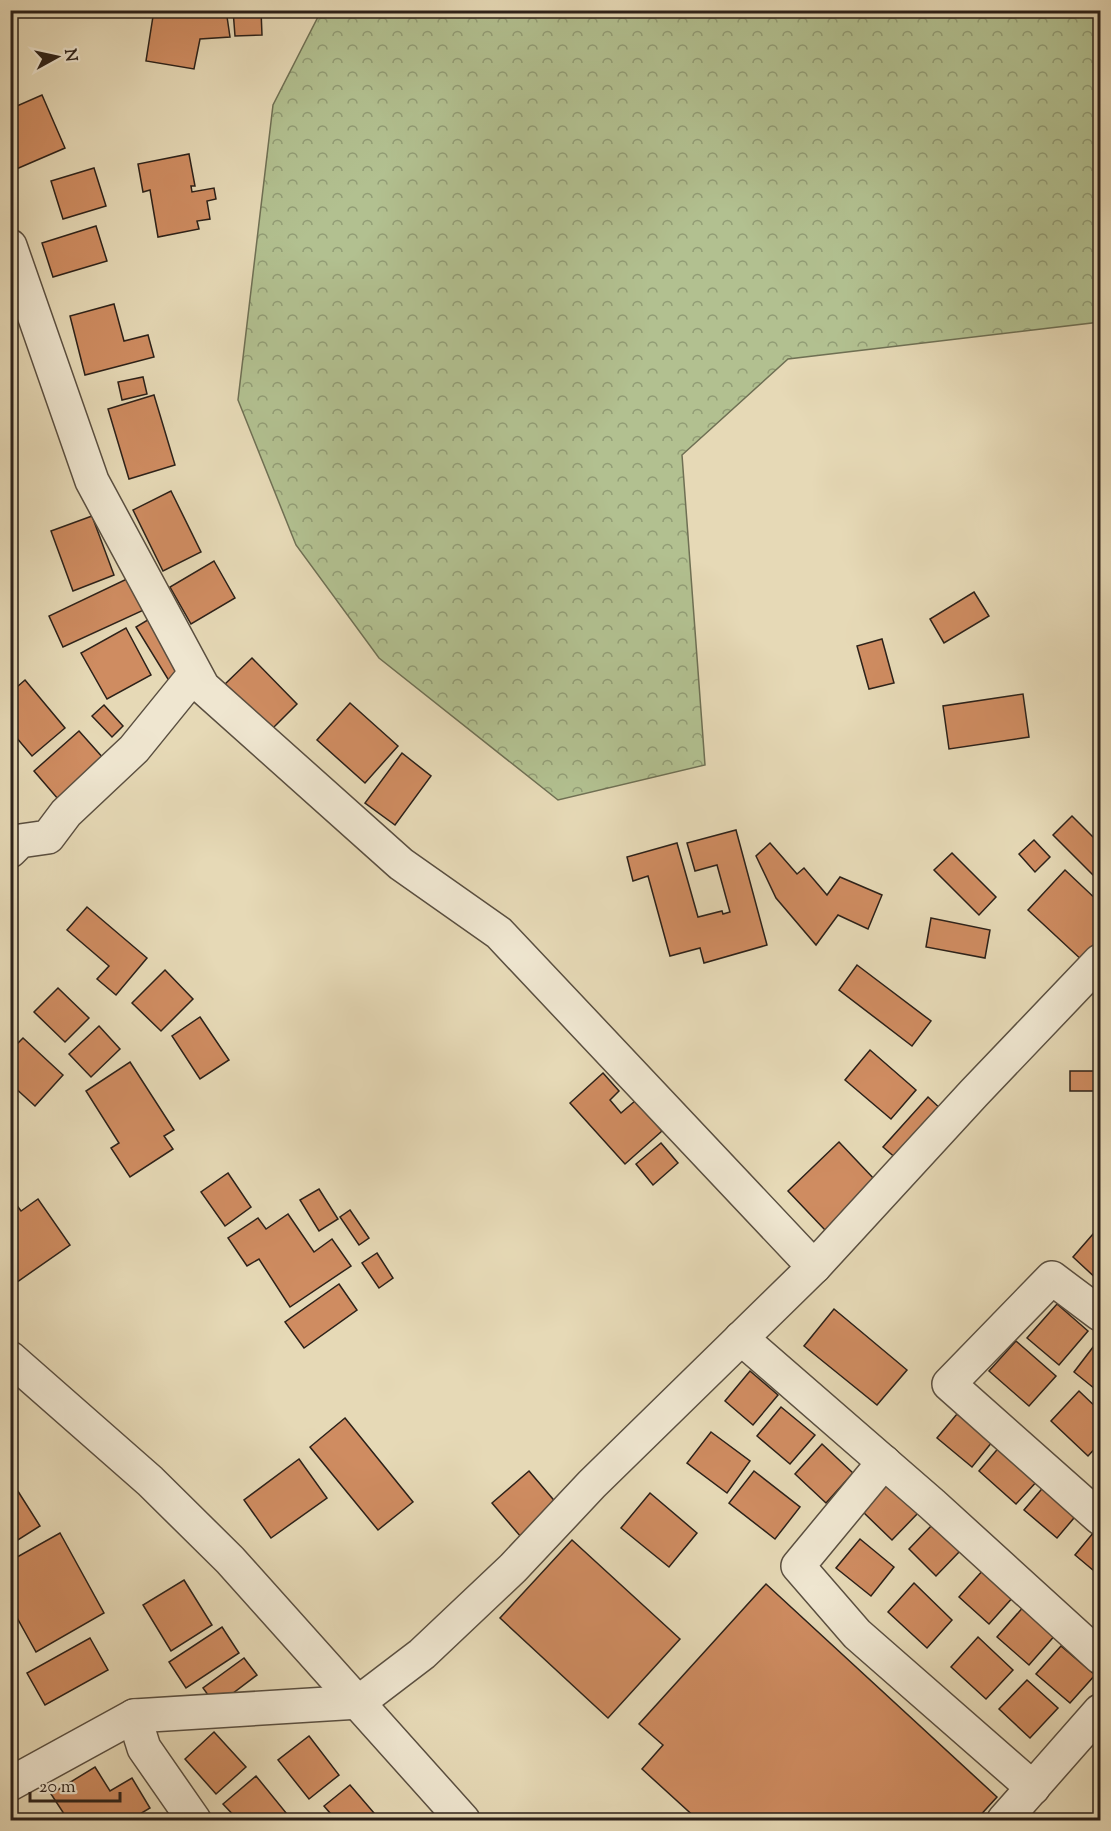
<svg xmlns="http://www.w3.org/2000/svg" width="1111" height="1831" font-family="'Sorts Mill Goudy',serif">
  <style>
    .forest { fill: url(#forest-crowns); stroke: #6f7054; stroke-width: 1.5 }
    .building { fill: #cf8c61; stroke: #2c2119; stroke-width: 1.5 }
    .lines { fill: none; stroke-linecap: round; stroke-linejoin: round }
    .minor-casing { stroke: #5a4f40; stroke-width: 36 }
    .tertiary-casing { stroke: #5a4f40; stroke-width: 36 }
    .minor { stroke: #efe6d0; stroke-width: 33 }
    .tertiary { stroke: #efe6d0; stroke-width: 33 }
  </style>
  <defs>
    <pattern id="forest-crowns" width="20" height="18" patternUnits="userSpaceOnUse" patternTransform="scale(1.5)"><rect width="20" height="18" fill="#b2c090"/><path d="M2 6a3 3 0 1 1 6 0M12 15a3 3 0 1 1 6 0" fill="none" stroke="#919c75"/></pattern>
  </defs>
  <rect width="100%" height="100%" fill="#e6d9b6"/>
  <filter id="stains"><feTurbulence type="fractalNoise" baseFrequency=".00333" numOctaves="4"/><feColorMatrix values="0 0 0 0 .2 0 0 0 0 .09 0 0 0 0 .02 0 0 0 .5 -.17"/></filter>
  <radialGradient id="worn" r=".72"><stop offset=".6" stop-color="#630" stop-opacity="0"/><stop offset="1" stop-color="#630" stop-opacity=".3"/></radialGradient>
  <polygon class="forest" points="321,11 1100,11 1100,322 788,359 682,455 705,765 558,800 379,658 296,545 238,400 273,105"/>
  <g class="building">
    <polygon points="154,10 226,10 230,37 200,39 194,69 146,61"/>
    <polygon points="233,10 261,10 262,35 235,36"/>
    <polygon points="42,95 65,148 14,170 10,163 10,109"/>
    <polygon points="189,154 195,186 191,186 192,192 214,188 216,199 207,201 210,219 197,221 199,229 158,237 150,190 143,192 138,164"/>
    <polygon points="94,168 106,206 63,219 51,181"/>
    <polygon points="96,226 107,261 53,277 42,243"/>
    <polygon points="114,304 124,341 148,335 154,357 85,375 70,316"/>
    <polygon points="143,377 147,394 122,400 118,382"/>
    <polygon points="154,395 175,465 129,479 108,409"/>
    <polygon points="171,491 201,552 163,571 133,510"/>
    <polygon points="92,516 114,575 73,591 51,531"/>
    <polygon points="214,561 235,598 191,624 170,587"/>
    <polygon points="131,577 146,609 63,647 49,616"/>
    <polygon points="974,592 989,616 944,643 930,619"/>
    <polygon points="156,615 190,671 171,684 136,627"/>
    <polygon points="126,628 151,675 107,699 81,653"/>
    <polygon points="882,639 894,683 869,689 857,646"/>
    <polygon points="252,658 297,704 268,733 223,686"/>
    <polygon points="25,680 65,728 32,756 10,730 10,693"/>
    <polygon points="1023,694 1029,737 949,749 943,706"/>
    <polygon points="350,703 398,746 365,783 317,740"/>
    <polygon points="104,705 123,726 112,737 92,716"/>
    <polygon points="79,731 104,759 58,799 34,771"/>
    <polygon points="402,753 431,776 395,825 365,803"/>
    <polygon points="1072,816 1100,844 1100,882 1053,835"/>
    <polygon points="736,830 767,945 704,963 700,948 670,956 648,876 633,881 627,857 677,843 698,917 722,911 723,914 730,912 717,865 695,871 687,843"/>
    <polygon points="1034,840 1050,857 1035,872 1019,854"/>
    <polygon points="770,843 797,874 804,868 827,895 840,877 882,895 868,929 838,915 816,945 776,898 756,856"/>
    <polygon points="952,853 996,897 979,915 934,870"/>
    <polygon points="1065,870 1100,903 1100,945 1085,963 1028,910"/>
    <polygon points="87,907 147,958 116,995 97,979 109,966 67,930"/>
    <polygon points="931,918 990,930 985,958 926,947"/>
    <polygon points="857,965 931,1021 912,1046 839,990"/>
    <polygon points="165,970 193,999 161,1031 132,1003"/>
    <polygon points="58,988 89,1018 65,1042 34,1012"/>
    <polygon points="200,1017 229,1060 200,1079 172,1036"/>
    <polygon points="99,1026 120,1049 91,1077 69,1054"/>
    <polygon points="23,1038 63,1075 35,1106 13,1086 10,1089 10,1051"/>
    <polygon points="870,1050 916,1090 891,1119 845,1080"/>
    <polygon points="130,1062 174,1130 164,1136 173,1149 130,1177 111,1148 119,1143 86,1091"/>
    <rect x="1070" y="1071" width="30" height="20"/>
    <polygon points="603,1073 619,1091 610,1100 621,1113 635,1101 662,1131 625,1164 570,1103"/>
    <polygon points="928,1097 943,1111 898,1160 883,1147"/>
    <polygon points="839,1142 876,1181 825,1230 788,1191"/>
    <polygon points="661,1143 678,1163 653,1185 636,1164"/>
    <polygon points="228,1173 251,1207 225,1226 201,1192"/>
    <polygon points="319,1189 338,1219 319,1231 300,1200"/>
    <polygon points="10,1196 21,1211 38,1199 70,1245 10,1287"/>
    <polygon points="350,1210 369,1238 359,1245 340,1217"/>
    <polygon points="288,1214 314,1252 332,1239 351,1266 290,1307 259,1259 247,1266 228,1238 258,1218 266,1229"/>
    <polygon points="1100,1226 1100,1282 1073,1257"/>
    <polygon points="377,1253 393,1278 379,1288 362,1263"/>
    <polygon points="339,1284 357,1310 304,1348 285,1322"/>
    <polygon points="1057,1304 1088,1331 1059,1365 1027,1338"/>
    <polygon points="834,1309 907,1370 877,1405 804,1346"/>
    <polygon points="1100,1338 1100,1393 1074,1372"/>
    <polygon points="1016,1341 1056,1376 1029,1406 989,1371"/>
    <polygon points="750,1371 778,1395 753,1425 725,1401"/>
    <polygon points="1079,1391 1100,1411 1100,1443 1088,1456 1051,1421"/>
    <polygon points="781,1407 815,1435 790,1464 757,1436"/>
    <polygon points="957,1414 992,1442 972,1467 937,1438"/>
    <polygon points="345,1418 413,1502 378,1530 310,1447"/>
    <polygon points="711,1432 750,1461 727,1493 687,1463"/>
    <polygon points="822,1444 853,1473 826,1503 795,1474"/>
    <polygon points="1001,1445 1039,1479 1016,1504 979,1471"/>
    <polygon points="299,1459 327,1498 271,1538 244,1500"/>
    <polygon points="529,1471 558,1505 521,1537 492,1503"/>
    <polygon points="754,1471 800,1507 775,1539 729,1503"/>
    <polygon points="889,1483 919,1512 892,1540 862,1511"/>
    <polygon points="1046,1484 1079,1512 1057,1538 1024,1510"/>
    <polygon points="14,1485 40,1526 10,1545 10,1487"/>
    <polygon points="650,1493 697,1533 669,1567 621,1528"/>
    <polygon points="933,1524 961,1550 936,1576 909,1549"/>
    <polygon points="1098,1527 1100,1529 1100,1576 1075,1555"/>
    <polygon points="60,1533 104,1613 36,1652 10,1605 10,1561"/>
    <polygon points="860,1539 894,1567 871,1596 836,1568"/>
    <polygon points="572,1540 680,1639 608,1718 500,1618"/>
    <polygon points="984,1569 1014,1596 989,1624 959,1597"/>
    <polygon points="184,1580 212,1625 171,1651 143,1605"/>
    <polygon points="914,1583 952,1620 927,1648 888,1612"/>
    <polygon points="766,1584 997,1797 976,1820 698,1820 642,1769 663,1745 639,1724"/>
    <polygon points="1025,1605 1057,1633 1029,1665 997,1637"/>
    <polygon points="222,1627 239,1653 186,1688 169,1662"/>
    <polygon points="978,1637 1013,1670 986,1699 951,1667"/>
    <polygon points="90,1638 108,1670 45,1705 27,1673"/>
    <polygon points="1061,1646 1095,1675 1070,1703 1036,1674"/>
    <polygon points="244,1658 257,1675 216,1706 203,1688"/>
    <polygon points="1027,1680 1058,1708 1030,1738 999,1709"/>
    <polygon points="214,1732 246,1767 216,1794 185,1759"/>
    <polygon points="309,1736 339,1775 309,1799 278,1760"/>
    <polygon points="95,1767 110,1791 132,1778 150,1808 130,1820 68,1820 51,1794"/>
    <polygon points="256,1776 287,1814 279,1820 238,1820 223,1804"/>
    <polygon points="350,1785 380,1820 336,1820 324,1806"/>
  </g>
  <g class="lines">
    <g class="minor-casing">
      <g id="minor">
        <polyline points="10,246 92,481 203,687 401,864 499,933 814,1267"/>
        <polyline points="10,851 20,841 48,837 66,813 134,749 194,675"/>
        <polyline points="1100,1314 1052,1278 949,1384 1100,1518"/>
        <polyline points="741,1338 932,1504 1100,1657"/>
        <polyline points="884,1462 798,1566 857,1634 1033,1788"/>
        <polyline points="134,1716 144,1748 194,1820"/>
        <polyline points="10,1784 134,1716 359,1702 422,1654 513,1568 592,1484 814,1267 974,1093 1100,961"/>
        <polyline points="1004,1820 1100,1711"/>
      </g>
    </g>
    <g class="tertiary-casing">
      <polyline id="tertiary" points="10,1358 150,1481 230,1560 463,1820"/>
    </g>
    <use href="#minor" class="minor"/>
    <use href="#tertiary" class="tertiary"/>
  </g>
  <rect width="1111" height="1831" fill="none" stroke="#e6d9b6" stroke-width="36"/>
  <rect x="12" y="12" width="1087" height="1807" fill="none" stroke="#2c2119" stroke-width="3"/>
  <rect x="18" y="18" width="1075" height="1795" fill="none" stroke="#2c2119" stroke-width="1.5"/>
  <g transform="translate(57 57) rotate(82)" stroke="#efe6d0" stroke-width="4.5" paint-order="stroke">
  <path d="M0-4.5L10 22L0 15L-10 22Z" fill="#2c2119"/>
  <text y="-9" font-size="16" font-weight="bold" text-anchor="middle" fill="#2c2119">N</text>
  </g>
  <path d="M30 1792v9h90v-9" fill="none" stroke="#2c2119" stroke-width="3"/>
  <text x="39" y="1792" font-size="18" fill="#2c2119" stroke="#efe6d0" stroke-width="4.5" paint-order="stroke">20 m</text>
  <rect width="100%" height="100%" filter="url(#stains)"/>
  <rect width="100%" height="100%" fill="url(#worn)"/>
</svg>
